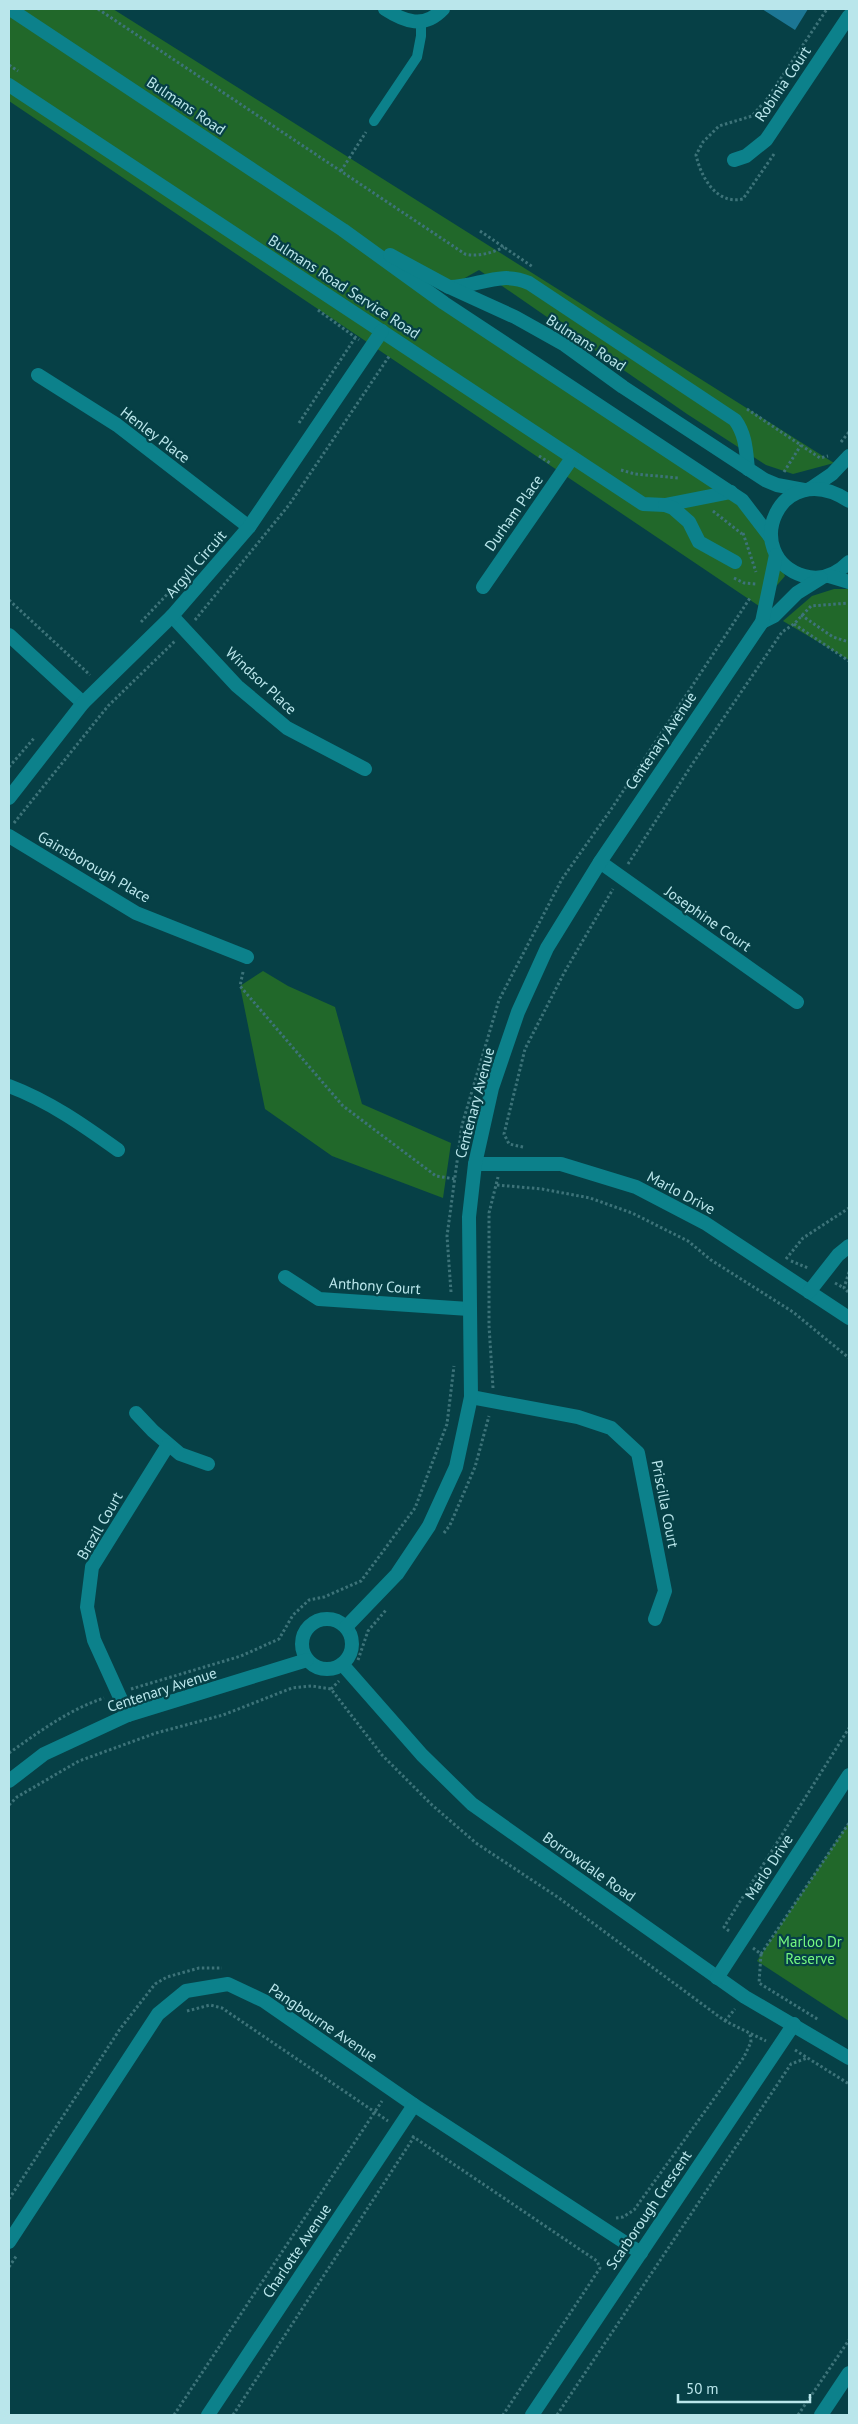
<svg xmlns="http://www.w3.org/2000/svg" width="858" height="2424" font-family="'PT Sans',sans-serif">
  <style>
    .green { fill: #21682a }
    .building { fill: #1c7694 }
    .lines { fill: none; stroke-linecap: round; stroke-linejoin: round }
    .path { stroke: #3d7379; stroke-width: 3; stroke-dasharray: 2.5 2.5; stroke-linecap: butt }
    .service { stroke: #0c818b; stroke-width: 10 }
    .minor { stroke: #0c818b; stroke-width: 14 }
    .tertiary { stroke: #0c818b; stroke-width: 14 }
    .labels { text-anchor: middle; stroke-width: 4.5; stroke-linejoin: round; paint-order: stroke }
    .street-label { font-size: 15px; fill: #bae6eb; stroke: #064046 }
    .park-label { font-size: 15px; fill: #75f781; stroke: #064046 }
  </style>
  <rect width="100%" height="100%" fill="#064046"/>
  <g class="green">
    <polygon points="9,9 113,9 834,463 793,474 766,465 687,414 479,270 449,287 343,230 730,497 764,534 785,576 759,606 9,101"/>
    <polygon points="834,589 849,589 849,660 783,621 812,596"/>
    <polygon points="263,971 288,986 335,1007 362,1104 451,1143 443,1198 332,1156 265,1109 240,986"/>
    <polygon points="849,1822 849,2021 757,1961"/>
  </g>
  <polygon class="building" points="762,9 808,9 795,30"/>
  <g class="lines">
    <g class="path">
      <path d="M 98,9 L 465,254 C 478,257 492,253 504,247"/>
      <polyline points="9,65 18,71"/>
      <path d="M 774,154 L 743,199 C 716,205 701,177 696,155 L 703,142 L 719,126 L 752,116 L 767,99 L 827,9"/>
      <polyline points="341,171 366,132"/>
      <polyline points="480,231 533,267"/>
      <polyline points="318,310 359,340"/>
      <polyline points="747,409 820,458 828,456"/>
      <polyline points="299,423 355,338"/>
      <polyline points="841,442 849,432"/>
      <polyline points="539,456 550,463"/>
      <polyline points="621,470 635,474 679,478"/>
      <polyline points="784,472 801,445"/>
      <polyline points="713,511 742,534"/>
      <polyline points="743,533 756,572"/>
      <polyline points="734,578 744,583 756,584"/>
      <polyline points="9,600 90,675"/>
      <polyline points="801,615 833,637 849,642"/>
      <polyline points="195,620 289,505 390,355"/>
      <polyline points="141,622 176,585"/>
      <polyline points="794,624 849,661"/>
      <polyline points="9,767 35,737"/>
      <polyline points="14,823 108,706 175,641"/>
      <polyline points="628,864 693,763 782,632 794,624 811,606 849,603"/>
      <polyline points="243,972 240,986 343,1106 436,1176 455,1179"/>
      <polyline points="523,1147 509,1144 504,1134 525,1049 564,973 613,889"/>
      <polyline points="497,1185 542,1189 590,1198 632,1213 688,1241 711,1260 793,1312 849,1358"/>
      <polyline points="786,1259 803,1238 849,1208"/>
      <polyline points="791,1261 808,1268"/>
      <polyline points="849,1272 844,1288 849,1293"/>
      <polyline points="835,1283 844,1288"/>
      <polyline points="451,1292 447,1236 462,1125 499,1000 562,879 612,808 750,598"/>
      <polyline points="493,1388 489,1326 489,1213 498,1177"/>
      <polyline points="444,1533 450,1525 475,1467 489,1416"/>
      <polyline points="358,1660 368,1631 386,1610"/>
      <polyline points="131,1689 241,1656 279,1639 293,1615 309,1600 324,1597 361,1581 415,1508 447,1424 454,1366"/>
      <polyline points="331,1689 339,1681"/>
      <path d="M 9,1753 C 39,1732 68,1710 104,1698"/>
      <polyline points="9,1805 17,1797 79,1761 156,1733 223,1715 292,1688 312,1686 331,1689 382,1755 432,1805 476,1843 559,1898 725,2021 766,2041"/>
      <polyline points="729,1931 724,1927 849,1728"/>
      <polyline points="753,1948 761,1954 759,1983 819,2020"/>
      <polyline points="761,1954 849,1823"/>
      <polyline points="187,2011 210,2005 222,2008 388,2121"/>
      <polyline points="725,2021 735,2009"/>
      <polyline points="795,2050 849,2084"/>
      <polyline points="412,2136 597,2261 600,2268 503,2415"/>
      <polyline points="9,2199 120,2029 155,1984 167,1977 199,1968 222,1968"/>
      <polyline points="616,2218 623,2217 634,2210 744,2057 751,2042 750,2033"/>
      <polyline points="9,2267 17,2255"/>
      <polyline points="174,2415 382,2101"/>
      <polyline points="233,2415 414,2137"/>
      <polyline points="557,2415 791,2064 807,2058"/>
      <polyline points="798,2415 849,2340"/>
    </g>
    <polyline class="service" points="374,121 417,57 421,36 421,22"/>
    <g class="minor">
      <path d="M 385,9 C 405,22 424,29 443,9"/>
      <polyline points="9,85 643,504 665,505 731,492"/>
      <polyline points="734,160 746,156 766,140 849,16"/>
      <path d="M 449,287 C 478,287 500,270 529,283 L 735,420 C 746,435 746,451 748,469"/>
      <polyline points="38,375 117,425 249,527"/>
      <polyline points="810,489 832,474 849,456"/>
      <polyline points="665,505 673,508 689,522 699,542 735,562"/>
      <polyline points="483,587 572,458"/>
      <polyline points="172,616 237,686 287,728 365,769"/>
      <polyline points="9,635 83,703"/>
      <polyline points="9,798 83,703 172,616 249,527 382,331"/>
      <polyline points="9,836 136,913 247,957"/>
      <polyline points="600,862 797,1002"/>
      <path d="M 9,1086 C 49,1101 83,1125 118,1150"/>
      <polyline points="475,1164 561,1164 636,1187 705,1223 849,1318"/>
      <polyline points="285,1277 319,1299 469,1309"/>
      <polyline points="809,1292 838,1255 849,1246"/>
      <polyline points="471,1397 578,1417 611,1428 638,1453 665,1591 655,1619"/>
      <polyline points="136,1413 153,1431 180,1454 208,1464"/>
      <polyline points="342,1664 422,1755 472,1804 745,1997 849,2058"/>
      <polyline points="128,1715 94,1640 87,1607 92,1567 168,1445"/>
      <polyline points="717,1978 849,1775"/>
      <polyline points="9,2242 158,2014 186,1991 228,1984 264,2001 414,2105 641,2253"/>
      <polyline points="208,2415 414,2105"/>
      <polyline points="532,2415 794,2024"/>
      <polyline points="821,2415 849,2373"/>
    </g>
    <g class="tertiary">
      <polyline points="10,9 343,230 444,303 742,500 771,538"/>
      <polyline points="390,255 449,287 515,317 565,345 623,387 765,480 777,485 804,490"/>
      <path d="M 849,501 C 779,455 739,556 804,576 C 821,581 837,574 849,562"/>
      <polyline points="829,576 849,582"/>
      <polyline points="762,622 774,616 797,593 821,578"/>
      <circle cx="327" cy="1644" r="25"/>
      <polyline points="346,1627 397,1574 429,1526 456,1467 471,1397 469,1217 475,1164 492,1088 518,1012 547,948 600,862 762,622 776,555"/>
      <polyline points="9,1781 44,1754 128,1715 307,1660"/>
    </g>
  </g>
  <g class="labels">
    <g class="street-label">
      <text transform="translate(783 84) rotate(-56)" y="5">Robinia Court</text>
      <text transform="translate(186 106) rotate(34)" y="5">Bulmans Road</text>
      <text transform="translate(344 287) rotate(33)" y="5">Bulmans Road Service Road</text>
      <text transform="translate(586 343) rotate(33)" y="5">Bulmans Road</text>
      <text transform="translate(155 435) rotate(37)" y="5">Henley Place</text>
      <text transform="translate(514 513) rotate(-55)" y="5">Durham Place</text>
      <text transform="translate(196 564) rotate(-49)" y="5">Argyll Circuit</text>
      <text transform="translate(261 681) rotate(43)" y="5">Windsor Place</text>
      <text transform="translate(661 741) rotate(-56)" y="5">Centenary Avenue</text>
      <text transform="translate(94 867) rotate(30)" y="5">Gainsborough Place</text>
      <text transform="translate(708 919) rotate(35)" y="5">Josephine Court</text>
      <text transform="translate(475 1103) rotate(-75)" y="5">Centenary Avenue</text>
      <text transform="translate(681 1193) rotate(28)" y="5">Marlo Drive</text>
      <text transform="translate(375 1286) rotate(4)" y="5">Anthony Court</text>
      <text transform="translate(665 1504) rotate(79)" y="5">Priscilla Court</text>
      <text transform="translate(100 1526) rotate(-60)" y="5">Brazil Court</text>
      <text transform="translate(162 1690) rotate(-18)" y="5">Centenary Avenue</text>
      <text transform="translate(589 1867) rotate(35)" y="5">Borrowdale Road</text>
      <text transform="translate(769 1867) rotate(-57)" y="5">Marlo Drive</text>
      <text transform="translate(323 2023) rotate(34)" y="5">Pangbourne Avenue</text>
      <text transform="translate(649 2210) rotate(-56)" y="5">Scarborough Crescent</text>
      <text transform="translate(297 2251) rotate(-56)" y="5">Charlotte Avenue</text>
    </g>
    <g class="park-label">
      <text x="810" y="1947">Marloo Dr<tspan x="810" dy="17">Reserve</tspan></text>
    </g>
  </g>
  <rect width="858" height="2424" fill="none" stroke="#bae6eb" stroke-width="20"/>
  <path d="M678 2394v8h132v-8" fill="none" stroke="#bae6eb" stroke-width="2.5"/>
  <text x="686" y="2394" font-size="15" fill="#bae6eb" stroke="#064046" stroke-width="4" paint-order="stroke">50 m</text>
</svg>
